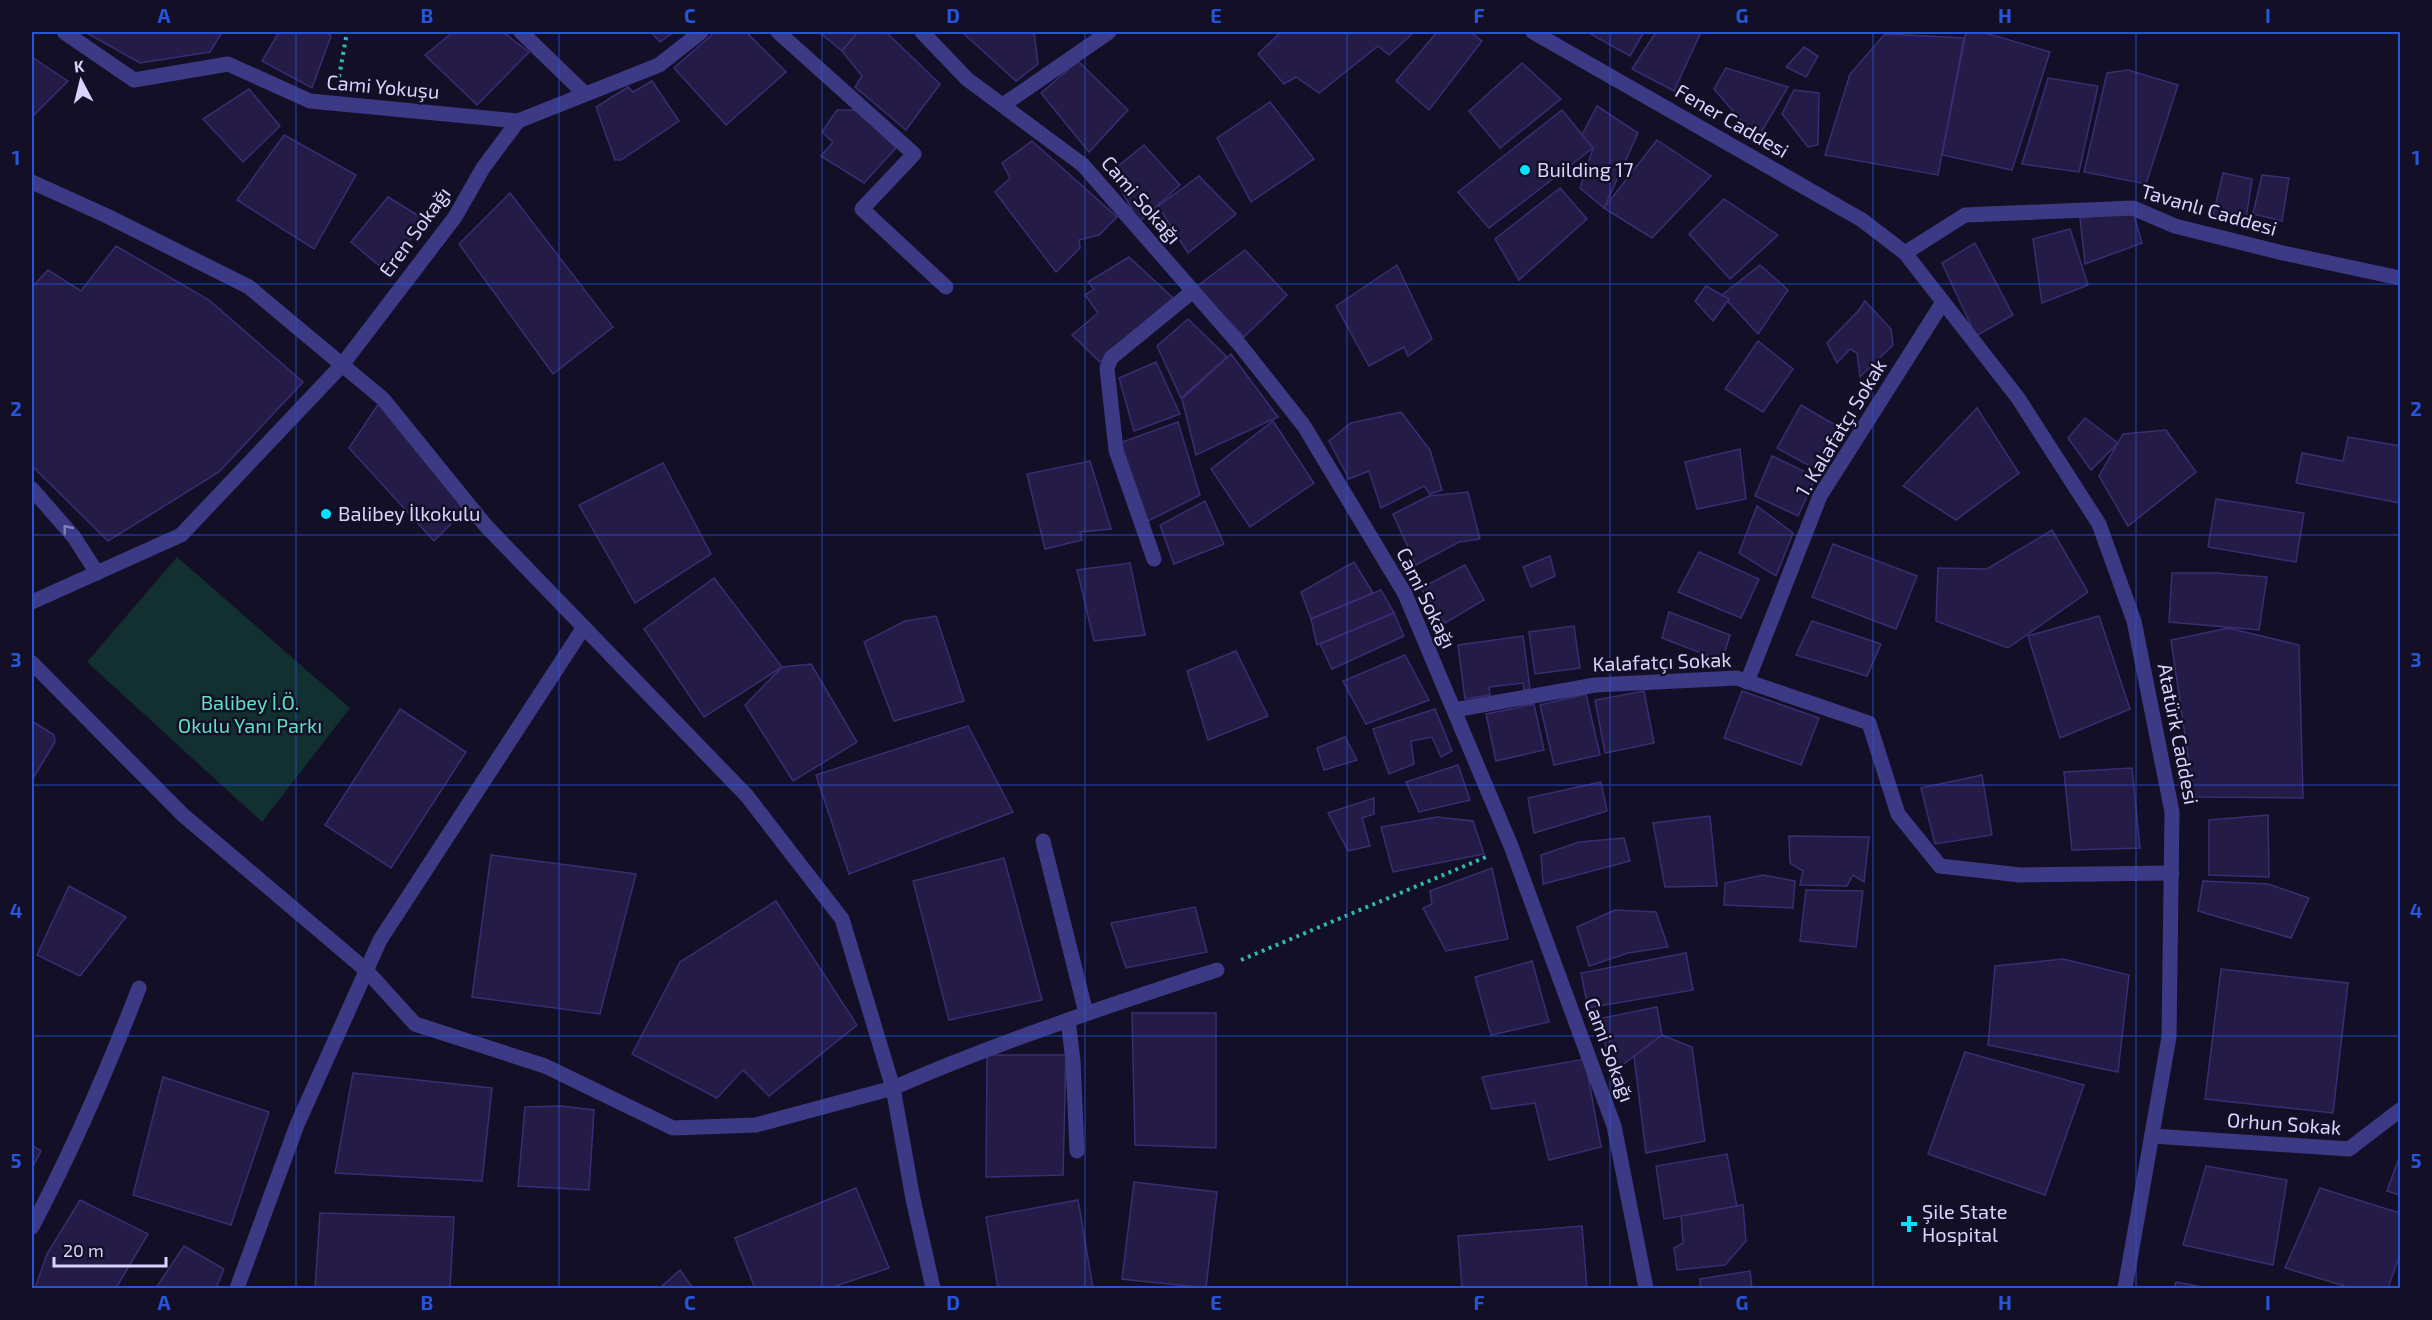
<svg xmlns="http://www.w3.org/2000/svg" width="2432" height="1320" font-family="'Exo 2',sans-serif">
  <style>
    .park { fill: #12302f }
    .building { fill: #241b47; stroke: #3b2d73; stroke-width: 1.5 }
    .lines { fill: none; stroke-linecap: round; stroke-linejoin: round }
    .path { stroke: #2fb8b0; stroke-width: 4; stroke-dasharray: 3 4.5; stroke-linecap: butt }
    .service { stroke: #3d3a85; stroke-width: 15 }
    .minor { stroke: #3d3a85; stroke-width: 15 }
    .tertiary { stroke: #3d3a85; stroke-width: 15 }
    .oneway { stroke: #837fbc }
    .grid { fill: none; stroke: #2655da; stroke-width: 1.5; stroke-opacity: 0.55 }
    .poi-dot { fill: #00e5ff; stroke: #130f26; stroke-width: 2 }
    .labels { text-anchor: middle; stroke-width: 5; stroke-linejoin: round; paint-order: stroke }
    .street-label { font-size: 20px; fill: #d9d4ff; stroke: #130f26 }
    .poi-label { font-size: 20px; fill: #d9d4ff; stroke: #130f26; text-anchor: start }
    .park-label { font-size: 20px; fill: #5fe0c0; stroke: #130f26 }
    .neatline { fill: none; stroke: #2655da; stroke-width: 2 }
    .grid-label { font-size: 20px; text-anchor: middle; font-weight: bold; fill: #2655da }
  </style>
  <rect width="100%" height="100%" fill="#130f26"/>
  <polygon class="park" points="177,557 350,708 262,822 87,662"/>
  <g class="building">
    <polygon points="85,32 222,32 210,52 140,63"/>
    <polygon points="279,32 326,32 331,36 312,88 262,61"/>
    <polygon points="453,32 503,32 529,52 477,105 425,55"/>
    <polygon points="651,32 674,32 660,42"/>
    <polygon points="715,32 746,32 786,72 726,125 674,68"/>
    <polygon points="819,32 858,32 842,51"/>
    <polygon points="858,32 886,32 940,84 906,130 855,87 862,76 842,51"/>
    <polygon points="965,32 1034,32 1038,64 1016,81 963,33"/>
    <polygon points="1281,32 1414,32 1389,55 1378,46 1319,93 1296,77 1284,84 1258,54"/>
    <polygon points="1437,32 1470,32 1482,41 1429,110 1396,81"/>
    <polygon points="1587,32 1644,32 1630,56"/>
    <polygon points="1656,32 1701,32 1674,91 1632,69"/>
    <polygon points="1966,32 1982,32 2050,52 2012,170 1942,155"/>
    <polygon points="1885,34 1964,38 1938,175 1825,155 1850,74"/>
    <polygon points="1804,47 1818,56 1806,77 1786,67"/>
    <polygon points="32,57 68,81 32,117"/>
    <polygon points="1078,61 1128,110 1089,152 1041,93"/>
    <polygon points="1522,63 1561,99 1500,148 1469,111"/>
    <polygon points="1726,68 1788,87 1757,139 1714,89"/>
    <polygon points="2128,70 2178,85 2146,184 2084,172 2107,73"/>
    <polygon points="2048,78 2098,86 2079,172 2022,164"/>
    <polygon points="652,81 679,121 621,160 615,160 596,107 628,87 633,92"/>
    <polygon points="249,89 280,126 243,162 203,119"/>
    <polygon points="1794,90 1819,93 1818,145 1808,147 1782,114"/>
    <polygon points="1270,102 1314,159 1251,202 1217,138"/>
    <polygon points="1597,106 1638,133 1604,208 1580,188 1593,148 1582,135"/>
    <polygon points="837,110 857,110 896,148 864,183 821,156 833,142 822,132"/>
    <polygon points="1562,110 1593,148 1489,228 1458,192"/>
    <polygon points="284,135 356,175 314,249 237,200"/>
    <polygon points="1657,140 1711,176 1652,238 1604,208"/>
    <polygon points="1032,141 1117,217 1099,235 1079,240 1080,248 1056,272 995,192 1010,178 1002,163"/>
    <polygon points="1144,145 1180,185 1139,222 1111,172"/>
    <polygon points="2223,173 2252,179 2246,219 2213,215"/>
    <polygon points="2262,175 2289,178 2282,221 2253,214"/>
    <polygon points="1199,176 1236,214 1188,253 1158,206"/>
    <polygon points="1560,188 1587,219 1519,280 1495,239"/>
    <polygon points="510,193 613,327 553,374 459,244"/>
    <polygon points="388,197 427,221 383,269 351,242"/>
    <polygon points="1724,199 1778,235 1730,279 1689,234"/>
    <polygon points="2133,212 2142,243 2085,264 2080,218"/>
    <polygon points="2070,229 2088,285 2042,303 2033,239"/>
    <polygon points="1975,243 2013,315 1976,336 1942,263"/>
    <polygon points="116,246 209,300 303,382 219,472 108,541 32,466 32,287 48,270 81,291"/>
    <polygon points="1245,250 1287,295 1244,337 1196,287"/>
    <polygon points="1129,257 1173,298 1100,362 1072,335 1098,313 1085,295 1094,289 1088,282"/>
    <polygon points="1397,265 1432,339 1408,356 1404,347 1369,366 1336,306"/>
    <polygon points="1760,265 1788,290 1758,334 1722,295"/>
    <polygon points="1706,286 1729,299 1713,321 1695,301"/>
    <polygon points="1865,301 1891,329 1893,345 1860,377 1857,353 1850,349 1837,363 1827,343 1859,310"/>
    <polygon points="1188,319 1227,357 1181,398 1157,346"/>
    <polygon points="1758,341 1793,369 1763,412 1725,389"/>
    <polygon points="1231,354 1278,417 1196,455 1182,399"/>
    <polygon points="1156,362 1180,414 1134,431 1119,378"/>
    <polygon points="379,403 469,506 434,541 349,448"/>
    <polygon points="1801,405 1844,430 1819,471 1777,448"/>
    <polygon points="1977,408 2019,473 1956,520 1903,486"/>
    <polygon points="1401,412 1430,450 1442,490 1430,494 1424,486 1381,508 1369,471 1349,479 1329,441 1351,423"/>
    <polygon points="2085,418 2118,443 2091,470 2068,438"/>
    <polygon points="1273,421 1314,483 1250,527 1211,469"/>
    <polygon points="1178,422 1200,495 1146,522 1117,444"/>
    <polygon points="2166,430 2196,472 2128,526 2099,476 2123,434"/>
    <polygon points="2348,437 2400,446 2400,503 2296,483 2302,453 2343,461"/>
    <polygon points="1740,449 1746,499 1697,509 1685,462"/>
    <polygon points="1772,456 1816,477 1798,516 1755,496"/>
    <polygon points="1090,461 1111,529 1080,532 1082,540 1045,549 1027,474"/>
    <polygon points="663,463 711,554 635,603 579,505"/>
    <polygon points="1468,492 1480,539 1459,542 1416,565 1393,514 1429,496"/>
    <polygon points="2216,499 2304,513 2296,562 2208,547"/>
    <polygon points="1205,501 1224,544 1174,564 1160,525"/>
    <polygon points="1757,506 1793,533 1776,576 1739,553"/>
    <polygon points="2052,530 2088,592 2008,648 1936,621 1938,568 1987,569"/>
    <polygon points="1833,544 1917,576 1896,629 1812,597"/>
    <polygon points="1699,552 1759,579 1741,618 1678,592"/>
    <polygon points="1550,556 1555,576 1531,587 1523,567"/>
    <polygon points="1354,562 1373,593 1311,619 1301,592"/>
    <polygon points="1130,563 1145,635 1094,641 1077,570"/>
    <polygon points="1465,565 1484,600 1445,623 1421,588"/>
    <polygon points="2172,573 2216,573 2267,577 2259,630 2169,622"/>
    <polygon points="714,578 782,667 704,717 644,629"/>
    <polygon points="1381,590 1394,613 1317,645 1311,619"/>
    <polygon points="1669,612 1730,635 1722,661 1662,638"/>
    <polygon points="1394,613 1404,636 1332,669 1320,644"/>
    <polygon points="936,616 964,701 894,721 864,642 905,621"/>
    <polygon points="2099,616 2130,709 2060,738 2028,636"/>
    <polygon points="1812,621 1881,644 1867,676 1796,655"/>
    <polygon points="1574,626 1580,668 1535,674 1529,632"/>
    <polygon points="2228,628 2299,645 2303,798 2194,797 2171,640"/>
    <polygon points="1523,636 1530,689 1524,690 1523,683 1489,687 1490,695 1465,699 1458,645"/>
    <polygon points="1236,651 1268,716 1208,740 1187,671"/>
    <polygon points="1405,655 1429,700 1366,724 1343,681"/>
    <polygon points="811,664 857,742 793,781 745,705 782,667"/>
    <polygon points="1644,691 1654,743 1605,753 1595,700"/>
    <polygon points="1742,691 1819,718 1801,765 1724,738"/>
    <polygon points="1586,694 1600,755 1554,765 1540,705"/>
    <polygon points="1534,704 1544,750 1496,761 1486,714"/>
    <polygon points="400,709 466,752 391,868 325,825"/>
    <polygon points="1435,709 1452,751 1441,757 1432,737 1411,741 1414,764 1389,774 1373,729"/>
    <polygon points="32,721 54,735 55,742 32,780"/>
    <polygon points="968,726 1013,812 849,874 816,775"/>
    <polygon points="1345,737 1357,760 1324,770 1317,748"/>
    <polygon points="1458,765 1470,800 1419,812 1406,782"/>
    <polygon points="2132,768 2140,848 2072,850 2064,772"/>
    <polygon points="1982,775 1992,835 1935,844 1921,788"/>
    <polygon points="1601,782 1607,811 1534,833 1528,798"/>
    <polygon points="1374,798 1374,814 1362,818 1370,846 1348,851 1328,813"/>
    <polygon points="2268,815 2269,877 2209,875 2209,820"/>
    <polygon points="1710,816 1717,886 1665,887 1653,823"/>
    <polygon points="1437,817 1473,821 1484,854 1393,872 1381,827"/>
    <polygon points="1789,836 1869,837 1864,882 1853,875 1847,886 1800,885 1803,871 1790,863"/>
    <polygon points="1624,838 1630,861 1543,884 1541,855 1579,842"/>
    <polygon points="491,855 636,874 600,1014 472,997"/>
    <polygon points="1004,858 1042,1000 949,1020 913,881"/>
    <polygon points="1492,868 1508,939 1446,951 1423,908 1432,904 1430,891"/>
    <polygon points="1763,875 1795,881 1793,908 1724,905 1725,883"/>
    <polygon points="2203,881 2268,884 2309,898 2291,938 2198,911"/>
    <polygon points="69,886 126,917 80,976 37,955"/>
    <polygon points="1806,890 1863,891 1856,947 1800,941"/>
    <polygon points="776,901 857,1025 769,1096 743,1070 717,1098 632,1054 680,962"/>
    <polygon points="1195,907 1207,952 1126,968 1111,923"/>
    <polygon points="1615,910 1656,912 1668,947 1628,953 1589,966 1577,927"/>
    <polygon points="1686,953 1693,990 1588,1008 1581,973"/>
    <polygon points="2063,959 2129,975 2118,1072 1988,1045 1995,966"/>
    <polygon points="1532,961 1549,1022 1491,1035 1475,977"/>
    <polygon points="2221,969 2348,983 2333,1113 2205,1099"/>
    <polygon points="1657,1007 1662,1035 1621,1066 1608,1066 1602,1018"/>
    <polygon points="1132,1013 1216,1013 1216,1148 1135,1145"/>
    <polygon points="1662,1035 1692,1047 1705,1141 1646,1153 1634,1056"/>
    <polygon points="1965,1052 2084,1085 2045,1195 1928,1154"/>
    <polygon points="987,1055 1066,1055 1063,1175 986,1177"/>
    <polygon points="1585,1059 1601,1147 1549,1160 1535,1103 1492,1109 1482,1077"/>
    <polygon points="353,1073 492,1088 482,1181 335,1173"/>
    <polygon points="163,1077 269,1112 231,1225 133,1195"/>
    <polygon points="561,1106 594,1110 589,1190 518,1186 525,1107"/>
    <polygon points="32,1145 41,1151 32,1168"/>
    <polygon points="1727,1154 1737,1207 1664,1219 1656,1166"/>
    <polygon points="2400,1155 2400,1195 2387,1191"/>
    <polygon points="2206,1166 2287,1180 2273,1265 2183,1245"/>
    <polygon points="1134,1182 1217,1192 1206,1288 1122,1279"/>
    <polygon points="856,1188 889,1268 830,1288 755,1288 735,1238"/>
    <polygon points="2320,1188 2400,1213 2400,1254 2388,1288 2351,1288 2285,1268"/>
    <polygon points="80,1200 148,1234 116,1288 35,1288 47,1254"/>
    <polygon points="1078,1200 1093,1288 998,1288 986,1217"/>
    <polygon points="1743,1205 1746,1241 1725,1265 1677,1270 1674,1248 1683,1243 1681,1216"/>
    <polygon points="320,1213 454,1217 450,1288 315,1288"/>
    <polygon points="1582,1226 1587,1288 1462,1288 1458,1236"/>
    <polygon points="184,1246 224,1269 216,1288 156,1288"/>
    <polygon points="680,1270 693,1288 660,1288"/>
    <polygon points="1750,1271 1752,1288 1700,1288 1700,1279"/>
    <polygon points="2176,1282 2208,1288 2174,1288"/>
  </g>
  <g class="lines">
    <g class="path">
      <polyline points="339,77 347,32"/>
      <polyline points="1241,960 1486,857"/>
    </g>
    <g class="service">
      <polyline points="1154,559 1116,450 1107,368 1111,358 1193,291"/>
      <polyline points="1043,841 1086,1013"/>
      <polyline points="1068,1020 1073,1061 1077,1151"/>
      <path d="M 893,1088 C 998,1042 1108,1006 1217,970"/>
      <path d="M 32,1227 C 73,1149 107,1071 139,988"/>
    </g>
    <g class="minor">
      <polyline points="64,32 134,80 228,64 310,101 518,121 659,65 701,32"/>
      <polyline points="521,32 585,94"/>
      <polyline points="778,32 914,154 862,209 946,287"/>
      <polyline points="922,32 967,79 1083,165 1240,345 1304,426 1405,594 1511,846 1614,1126 1646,1288"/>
      <polyline points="1003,105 1109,32"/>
      <polyline points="32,182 107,216 249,287 383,399 486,526 747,796 842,919 893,1088 913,1199 933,1288"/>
      <polyline points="32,489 74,537 97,573"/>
      <polyline points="32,602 181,535 342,365 455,217 483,168 518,121"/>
      <polyline points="32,663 183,815 366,970 415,1024 545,1066 673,1128 756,1125 893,1088"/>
      <polyline points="1747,682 1820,496 1943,302"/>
      <polyline points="1454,710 1595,685 1737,678 1869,723 1898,814 1940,866 2020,875 2172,873"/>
      <polyline points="2152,1136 2349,1149 2400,1110"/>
      <polyline points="237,1288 297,1125 380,940 584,627"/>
    </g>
    <g class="tertiary">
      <polyline points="1533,32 1862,220 1905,253 2018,398 2099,524 2134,621 2172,812 2169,1037 2125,1288"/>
      <polyline points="1905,253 1965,215 2133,208 2175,226 2283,253 2400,278"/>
    </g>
  </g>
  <defs><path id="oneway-chevron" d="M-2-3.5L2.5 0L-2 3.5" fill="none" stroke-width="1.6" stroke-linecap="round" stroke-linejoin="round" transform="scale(1.5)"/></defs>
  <use class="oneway" href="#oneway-chevron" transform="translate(67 529) rotate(-129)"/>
  <path class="grid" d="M 296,32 L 296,1288M 559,32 L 559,1288M 822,32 L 822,1288M 1085,32 L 1085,1288M 1347,32 L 1347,1288M 1610,32 L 1610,1288M 1873,32 L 1873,1288M 2136,32 L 2136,1288M 32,284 L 2400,284M 32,535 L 2400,535M 32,785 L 2400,785M 32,1036 L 2400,1036"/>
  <g class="poi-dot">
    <circle cx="1525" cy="170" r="6"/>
    <circle cx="326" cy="514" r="6"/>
    <path d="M1906 1215h6v6h6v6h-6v6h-6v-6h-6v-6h6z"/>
  </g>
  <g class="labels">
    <g class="street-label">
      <text transform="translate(383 87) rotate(5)" y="7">Cami Yokuşu</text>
      <text transform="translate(1732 121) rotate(30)" y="7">Fener Caddesi</text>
      <text transform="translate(1141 200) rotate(49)" y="7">Cami Sokağı</text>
      <text transform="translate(2209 210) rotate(16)" y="7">Tavanlı Caddesi</text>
      <text transform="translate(415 232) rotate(-54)" y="7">Eren Sokağı</text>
      <text transform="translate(1841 428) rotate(-59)" y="7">1. Kalafatçı Sokak</text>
      <text transform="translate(1426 598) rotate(64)" y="7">Cami Sokağı</text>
      <text transform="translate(1662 662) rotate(-2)" y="7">Kalafatçı Sokak</text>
      <text transform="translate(2178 734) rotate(79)" y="7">Atatürk Caddesi</text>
      <text transform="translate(1609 1050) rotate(70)" y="7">Cami Sokağı</text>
      <text transform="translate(2284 1124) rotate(4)" y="7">Orhun Sokak</text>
    </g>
    <g class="poi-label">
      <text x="1537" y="177">Building 17</text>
      <text x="338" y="521">Balibey İlkokulu</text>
      <text x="1922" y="1219">Şile State<tspan x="1922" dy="23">Hospital</tspan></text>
    </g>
    <g class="park-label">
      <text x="250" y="710">Balibey İ.Ö.<tspan x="250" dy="23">Okulu Yanı Parkı</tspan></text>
    </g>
  </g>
  <rect width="2432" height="1320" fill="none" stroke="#130f26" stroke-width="66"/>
  <g transform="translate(81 81) rotate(353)" stroke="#130f26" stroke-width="4.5" paint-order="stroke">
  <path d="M0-4.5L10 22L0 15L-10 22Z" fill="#d9d4ff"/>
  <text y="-9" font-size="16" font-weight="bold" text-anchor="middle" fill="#d9d4ff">K</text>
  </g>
  <path d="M54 1257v9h112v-9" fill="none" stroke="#d9d4ff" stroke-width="3"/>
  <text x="63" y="1257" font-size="18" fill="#d9d4ff" stroke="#130f26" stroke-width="4.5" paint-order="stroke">20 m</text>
  <rect x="33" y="33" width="2366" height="1254" class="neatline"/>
  <g class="grid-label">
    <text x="164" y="23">A</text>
    <text x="427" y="23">B</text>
    <text x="690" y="23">C</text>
    <text x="953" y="23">D</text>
    <text x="1216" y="23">E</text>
    <text x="1479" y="23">F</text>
    <text x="1742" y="23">G</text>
    <text x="2005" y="23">H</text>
    <text x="2268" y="23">I</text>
    <text x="16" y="165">1</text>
    <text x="2416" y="165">1</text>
    <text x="16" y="416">2</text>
    <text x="2416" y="416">2</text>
    <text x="16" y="667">3</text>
    <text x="2416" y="667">3</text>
    <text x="16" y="918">4</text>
    <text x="2416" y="918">4</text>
    <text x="16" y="1168">5</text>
    <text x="2416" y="1168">5</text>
    <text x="164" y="1310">A</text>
    <text x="427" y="1310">B</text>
    <text x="690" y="1310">C</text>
    <text x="953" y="1310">D</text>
    <text x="1216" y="1310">E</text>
    <text x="1479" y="1310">F</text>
    <text x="1742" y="1310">G</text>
    <text x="2005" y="1310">H</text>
    <text x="2268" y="1310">I</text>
  </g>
</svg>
